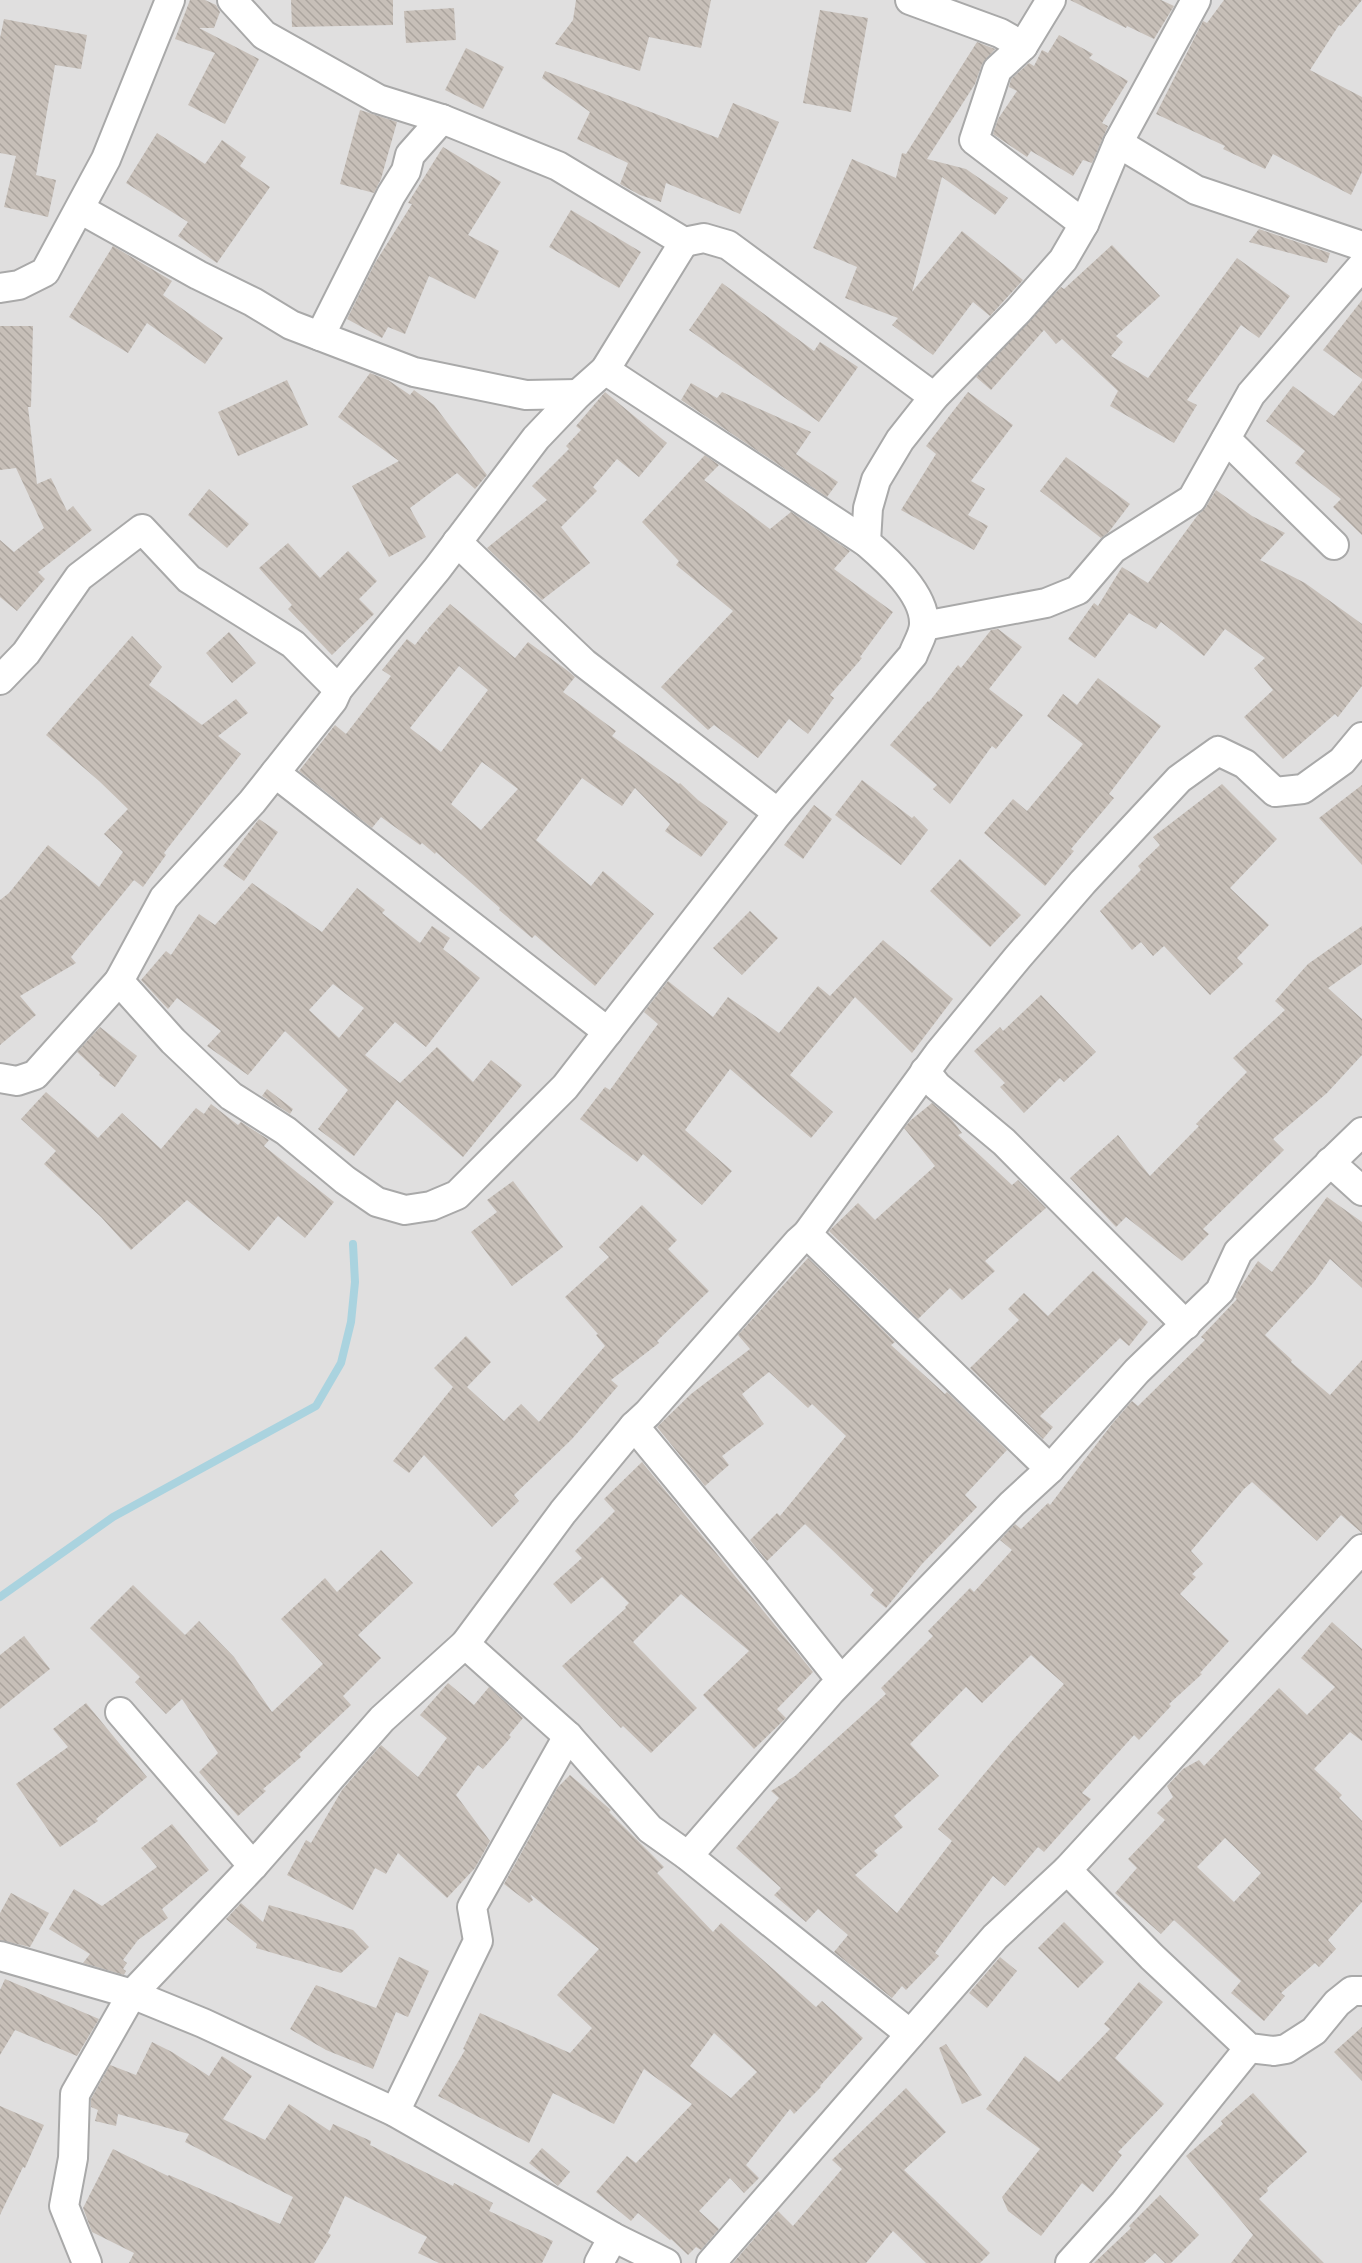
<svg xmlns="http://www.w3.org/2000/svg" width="1362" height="2263" font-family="Quicksand,sans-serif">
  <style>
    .residential { fill: #e0dfdf }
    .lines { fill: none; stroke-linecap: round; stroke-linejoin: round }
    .stream { stroke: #aad3df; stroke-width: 8 }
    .building { fill: url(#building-back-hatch); fill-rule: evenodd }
    .minor-casing { stroke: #a9a9a9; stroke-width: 32 }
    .minor { stroke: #fff; stroke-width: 28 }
  </style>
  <defs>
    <pattern id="building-back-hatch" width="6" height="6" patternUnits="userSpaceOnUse" patternTransform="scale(1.5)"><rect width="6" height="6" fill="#c7bfb8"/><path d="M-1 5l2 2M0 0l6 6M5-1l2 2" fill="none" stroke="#aba49e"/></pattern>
  </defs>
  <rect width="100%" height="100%" fill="#f2efe9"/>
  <rect class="residential" x="0" y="0" width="1362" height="2263"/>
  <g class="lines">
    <polyline class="stream" points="0,1597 113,1517 316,1406 341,1363 351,1322 355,1282 353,1244"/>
  </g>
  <g class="building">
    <polygon points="190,0 205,0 216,5 220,12 214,28 199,28 259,59 225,124 188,105 215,53 175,39"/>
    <polygon points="291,0 393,0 393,25 292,27"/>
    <polygon points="576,0 711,0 701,48 649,37 640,71 555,44 573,20"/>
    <polygon points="1070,0 1161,0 1174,6 1154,39 1127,26 1126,28"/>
    <polygon points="1224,0 1362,0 1341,26 1339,25 1310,70 1362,97 1362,172 1351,195 1273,154 1265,169 1223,149 1225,146 1156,114 1203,21 1207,23"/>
    <polygon points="454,8 456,40 406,43 404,11"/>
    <polygon points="820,10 868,18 851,112 803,103"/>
    <polygon points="4,19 87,35 81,69 55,65 36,175 56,180 48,217 4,207 16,156 0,153 0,38"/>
    <polygon points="1059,35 1093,54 1089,58 1128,81 1102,123 1108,126 1092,163 1083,160 1073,176 1031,151 1027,157 993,134 998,119 1017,91 1009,87 1011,79 1029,63 1034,66 1042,50 1048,53"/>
    <polygon points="977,42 995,49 982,64 975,84 927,159 966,169 1008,198 995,215 942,177 912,292 962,231 1023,280 990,316 973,302 933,355 892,325 898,318 845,298 857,267 813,248 852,159 896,178 902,153 906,154"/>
    <polygon points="466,48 504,67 483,109 445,90"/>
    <polygon points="545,71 718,138 733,103 779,122 740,214 666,183 661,202 640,195 620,184 628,163 577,139 590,112 542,78"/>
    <polygon points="360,110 397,122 381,179 374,193 340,184"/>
    <polygon points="157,133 205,164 222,140 246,157 240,166 270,187 217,263 178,236 188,222 126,183"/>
    <polygon points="443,147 501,182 468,235 499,251 475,299 429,276 405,334 388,327 382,338 347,319 375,263 412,204 408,203"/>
    <polygon points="571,210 641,252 619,288 549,247"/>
    <polygon points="1259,229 1330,253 1327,263 1249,242"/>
    <polygon points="1112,245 1160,296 1116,336 1123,342 1111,356 1148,378 1237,258 1290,296 1259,338 1241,325 1187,400 1197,405 1174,443 1110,406 1118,391 1062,339 1056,344 1044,330 991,390 976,377 1061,287 1064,289"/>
    <polygon points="113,246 172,281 163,295 223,338 205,364 147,323 128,353 69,317"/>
    <polygon points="722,283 814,351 820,342 858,367 819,422 689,330"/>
    <polygon points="1362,300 1362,379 1323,350"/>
    <polygon points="0,326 33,326 31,407 28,407 37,484 51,478 67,511 73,506 92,530 38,572 45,579 17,611 0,597 0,540 14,552 44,528 16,468 0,470"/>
    <polygon points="370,373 388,380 410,395 414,390 434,405 487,475 475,489 457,473 410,508 426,537 389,557 352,486 399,461 338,417"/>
    <polygon points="287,380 308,425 238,456 218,412"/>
    <polygon points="1362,381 1362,535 1333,507 1341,499 1295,463 1305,451 1266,421 1293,386 1334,416"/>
    <polygon points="691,383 717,398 722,392 811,432 796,454 838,482 827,497 681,400"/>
    <polygon points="605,392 667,443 639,477 617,459 593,487 597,491 561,527 590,563 542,600 487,548 547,500 532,486 569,449 566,446 581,430 576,426"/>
    <polygon points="968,392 1013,425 971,481 985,489 968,515 988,526 974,550 901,510 936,454 926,446"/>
    <polygon points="705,455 719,465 704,480 770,529 791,512 850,551 834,569 893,612 860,657 862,658 830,695 834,698 808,734 789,719 758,758 714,725 708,730 661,687 733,611 676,565 679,561 642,522"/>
    <polygon points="1066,457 1130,504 1108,533 1101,538 1040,491"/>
    <polygon points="209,489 249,524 227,548 188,515"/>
    <polygon points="1216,490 1252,516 1285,533 1260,560 1305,583 1362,624 1362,686 1338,717 1335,714 1283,759 1244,717 1273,690 1254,668 1265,658 1225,629 1204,656 1161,622 1156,629 1129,613 1095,658 1068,639 1094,603 1098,606 1122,567 1148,583 1197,516 1206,507"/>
    <polygon points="288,543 320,578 348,551 377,581 359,599 374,614 332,655 288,609 292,605 259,568"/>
    <path d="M 450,604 L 515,658 L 528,642 L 568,671 L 575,677 L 563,692 L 616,731 L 612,736 L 679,784 L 680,783 L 698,800 L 728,822 L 701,857 L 665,831 L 670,824 L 635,788 L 622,806 L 582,778 L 536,840 L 591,886 L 603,871 L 654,914 L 595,986 L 535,935 L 532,938 L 499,910 L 500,908 L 436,852 L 435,854 L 422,843 L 420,845 L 381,817 L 372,828 L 299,771 L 335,725 L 346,734 L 391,676 L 382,670 L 407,639 L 415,645 L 426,631 L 430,635 L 427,630 ZM 459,666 L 488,690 L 441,752 L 410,728 ZM 482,762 L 518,789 L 481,830 L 451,804 Z"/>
    <polygon points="998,629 1022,647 989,689 1023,715 996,749 992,746 950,804 933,789 937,785 890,745 928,701 929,702 958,665 961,668 991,630"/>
    <polygon points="229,632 256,663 232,683 206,653"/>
    <polygon points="132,636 162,667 149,685 202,725 236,699 248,713 218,736 241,754 164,853 166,855 143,887 134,880 71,957 76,963 20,996 36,1015 0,1045 0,900 9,893 48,845 99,887 123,852 104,834 128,809 99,781 46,735"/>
    <polygon points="1098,678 1161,726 1109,794 1114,798 1071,849 1074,851 1045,886 984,833 1013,799 1027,811 1083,744 1047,716 1063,694 1077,705"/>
    <polygon points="862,780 912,818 914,816 928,830 901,865 835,815"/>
    <polygon points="1222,784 1277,839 1230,888 1269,925 1237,958 1243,964 1210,995 1164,946 1153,956 1141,942 1132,950 1100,911 1141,870 1138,866 1160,845 1153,837"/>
    <polygon points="1362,785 1362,865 1319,818"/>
    <polygon points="814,805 832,819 803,859 784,845"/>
    <polygon points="259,819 278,832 244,881 223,866"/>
    <polygon points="960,859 1021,915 990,947 930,891"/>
    <path d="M 252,883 L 322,932 L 357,888 L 385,910 L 382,913 L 420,943 L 432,926 L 450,938 L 443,949 L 480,978 L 426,1047 L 395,1022 L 365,1055 L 400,1083 L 437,1047 L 473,1082 L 491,1060 L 522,1085 L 463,1157 L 397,1100 L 354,1156 L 318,1129 L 348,1090 L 285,1031 L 248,1075 L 207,1046 L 221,1031 L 177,998 L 168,1009 L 141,980 L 166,951 L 171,955 L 199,914 L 215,925 ZM 333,984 L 364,1008 L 339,1038 L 309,1010 Z"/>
    <polygon points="750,911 778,938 742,975 713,948"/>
    <polygon points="1362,926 1362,964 1328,988 1362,1019 1362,1055 1327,1093 1273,1139 1284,1150 1203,1229 1209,1234 1182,1261 1126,1217 1116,1227 1070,1178 1118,1135 1150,1176 1199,1126 1196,1124 1247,1072 1233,1058 1285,1010 1275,1001 1308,964"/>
    <polygon points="883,940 953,999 912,1053 855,997 790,1075 833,1112 811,1138 730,1069 685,1130 732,1171 702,1205 643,1154 637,1162 580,1119 605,1087 610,1090 658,1024 644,1012 668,981 713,1017 728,997 779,1033 818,986 830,996"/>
    <polygon points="1041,995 1096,1052 1064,1082 1060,1078 1024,1113 1000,1087 1005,1083 974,1051 1000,1027 1003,1031"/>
    <polygon points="100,1027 137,1056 115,1087 99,1075 100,1073 77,1052"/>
    <polygon points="267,1089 293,1109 290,1114 262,1096"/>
    <polygon points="46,1092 98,1138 122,1113 161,1149 196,1108 204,1114 211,1104 238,1125 241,1122 269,1140 264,1146 334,1202 305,1238 278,1216 249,1251 187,1200 131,1250 101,1217 44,1164 56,1151 21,1119"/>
    <polygon points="932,1103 952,1120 962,1133 958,1135 1012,1185 1018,1180 1046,1208 985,1261 995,1271 962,1300 950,1288 918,1319 829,1231 858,1203 875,1220 935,1166 904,1128 911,1120"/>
    <polygon points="513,1181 563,1247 512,1286 471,1232 497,1212 487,1200"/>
    <path d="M 1327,1197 L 1362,1222 L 1362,1288 L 1330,1259 L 1314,1282 L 1265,1335 L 1292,1360 L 1291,1362 L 1330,1395 L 1362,1360 L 1362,1533 L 1341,1515 L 1317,1541 L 1252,1482 L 1244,1489 L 1191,1551 L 1203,1564 L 1192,1574 L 1196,1577 L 1180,1594 L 1229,1641 L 1200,1673 L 1202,1674 L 1169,1704 L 1171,1706 L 1139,1740 L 1134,1735 L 1082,1793 L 1091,1799 L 1044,1852 L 1038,1847 L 1005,1886 L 993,1876 L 935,1953 L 939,1956 L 906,1990 L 902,1986 L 892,1998 L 834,1952 L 848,1935 L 818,1909 L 806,1922 L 774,1895 L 781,1888 L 736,1848 L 779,1798 L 771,1791 L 795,1776 L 886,1694 L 881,1688 L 933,1636 L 928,1631 L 970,1588 L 974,1592 L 1012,1550 L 1000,1540 L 1015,1524 L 1021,1529 L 1048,1503 L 1050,1505 L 1112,1424 L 1132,1401 L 1138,1406 L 1205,1340 L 1201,1337 L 1237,1299 L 1235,1297 L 1239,1289 L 1258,1261 L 1272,1272 ZM 1031,1655 L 1064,1684 L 1011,1742 L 938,1829 L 952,1841 L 897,1913 L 855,1875 L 878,1855 L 874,1851 L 903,1827 L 894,1816 L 939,1776 L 910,1744 L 966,1687 L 982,1703 Z"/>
    <polygon points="642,1205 677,1240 668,1249 709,1291 657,1341 659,1343 611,1380 618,1386 572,1439 514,1495 519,1501 492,1527 424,1455 409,1473 393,1461 453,1387 434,1368 466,1336 491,1362 467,1387 504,1421 521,1404 539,1422 605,1346 596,1335 598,1334 565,1297 609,1257 599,1247"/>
    <polygon points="808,1258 895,1342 891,1345 945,1394 947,1392 1007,1450 965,1495 977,1507 922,1564 886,1608 870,1595 874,1590 805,1524 767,1561 750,1540 777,1513 780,1516 846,1436 812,1404 808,1408 769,1372 742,1394 764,1424 722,1456 729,1465 705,1486 657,1427 691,1394 750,1349 738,1335"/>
    <polygon points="1093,1271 1148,1322 1129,1346 1120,1338 1040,1416 1053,1427 1043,1439 970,1368 1019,1320 1008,1309 1024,1293 1048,1316"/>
    <polygon points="642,1462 813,1672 777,1709 786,1718 754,1749 703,1695 749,1651 681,1594 633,1642 697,1708 651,1753 623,1726 621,1728 562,1666 626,1608 625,1607 629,1603 602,1577 571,1604 553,1584 582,1558 575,1551 615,1511 604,1499"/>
    <polygon points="381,1550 413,1583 358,1635 381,1658 343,1696 351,1705 299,1754 301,1757 263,1789 266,1791 238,1816 199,1772 218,1753 182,1699 166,1714 135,1682 140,1677 90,1628 133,1585 185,1635 199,1621 234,1657 272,1712 323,1664 281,1619 325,1578 337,1592"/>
    <path d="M 1332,1622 L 1362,1649 L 1362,1741 L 1350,1732 L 1314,1769 L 1342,1795 L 1339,1798 L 1362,1821 L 1362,1902 L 1328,1940 L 1336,1949 L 1319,1967 L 1315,1963 L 1281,1993 L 1285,1996 L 1264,2021 L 1231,1993 L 1241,1981 L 1174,1920 L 1161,1934 L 1115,1893 L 1137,1868 L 1128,1859 L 1165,1820 L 1157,1813 L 1173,1797 L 1167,1786 L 1183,1769 L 1199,1760 L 1204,1766 L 1279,1688 L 1307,1715 L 1335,1687 L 1301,1658 ZM 1225,1838 L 1261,1873 L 1234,1902 L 1197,1867 Z"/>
    <polygon points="24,1636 50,1669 0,1709 0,1655"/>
    <polygon points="448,1683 474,1705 489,1687 523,1718 509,1735 511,1737 483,1769 478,1765 456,1795 490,1841 475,1868 447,1898 398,1853 386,1874 375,1868 353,1910 287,1875 306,1840 311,1843 342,1790 381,1745 418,1777 447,1738 420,1715"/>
    <polygon points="86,1703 147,1777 96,1819 98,1821 60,1847 16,1784 68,1747 53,1729"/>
    <path d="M 570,1775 L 611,1810 L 609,1812 L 664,1867 L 657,1873 L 713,1932 L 721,1923 L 816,2007 L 822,2001 L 863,2038 L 820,2086 L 821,2087 L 794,2114 L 790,2109 L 746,2165 L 759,2178 L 744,2193 L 730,2178 L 699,2211 L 719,2229 L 701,2250 L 696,2247 L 688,2255 L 671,2239 L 670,2240 L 638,2213 L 631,2221 L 596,2192 L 627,2156 L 636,2163 L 692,2104 L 644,2069 L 614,2124 L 553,2093 L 529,2143 L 438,2096 L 465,2050 L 463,2049 L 480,2013 L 570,2053 L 592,2028 L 557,1995 L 599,1949 L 530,1894 L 533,1900 L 529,1903 L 504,1884 L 558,1787 ZM 714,2033 L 757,2072 L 731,2098 L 690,2066 Z"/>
    <polygon points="172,1824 209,1870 162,1909 168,1918 138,1940 123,1960 127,1963 123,1969 126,1971 124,1975 83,1963 90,1954 49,1929 74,1889 102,1906 157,1867 141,1848"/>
    <polygon points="11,1893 49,1913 30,1947 0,1940 0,1913"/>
    <polygon points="241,1903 263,1922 269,1905 353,1930 369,1947 341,1973 256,1948 257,1944 226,1919"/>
    <polygon points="1064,1922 1104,1962 1078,1988 1038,1948"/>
    <polygon points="399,1957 429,1971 408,2017 396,2012 373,2069 326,2050 290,2029 316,1985 376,2008"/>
    <polygon points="1000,1957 1017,1971 987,2008 969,1993"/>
    <polygon points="5,1979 99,2019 77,2056 15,2030 0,2055 0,1990"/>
    <polygon points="1139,1982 1163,2002 1115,2058 1164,2104 1118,2152 1122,2155 1093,2192 1082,2183 1041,2236 1008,2211 1002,2197 1040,2149 986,2109 1025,2056 1059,2082 1110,2029 1104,2024"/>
    <polygon points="1362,2027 1362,2081 1334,2052"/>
    <polygon points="152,2042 172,2052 209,2076 222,2056 252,2076 223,2119 265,2140 289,2104 330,2131 333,2124 371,2141 370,2145 453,2186 454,2183 493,2203 489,2211 553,2241 542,2263 439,2263 418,2253 427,2237 345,2196 328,2233 331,2235 314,2263 129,2263 134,2253 92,2232 83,2208 113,2149 168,2176 169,2175 280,2224 293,2197 185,2142 189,2134 118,2114 116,2126 95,2121 98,2110 91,2107 91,2099 110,2065 136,2075"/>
    <polygon points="946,2044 982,2095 962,2104 939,2048"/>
    <polygon points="906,2088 946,2132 904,2170 990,2253 980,2263 926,2263 893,2231 866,2263 733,2263 778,2211 793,2226 842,2169 832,2160"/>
    <polygon points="1253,2093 1307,2152 1267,2188 1268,2191 1259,2199 1324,2263 1231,2263 1253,2235 1186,2156 1223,2124 1221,2121"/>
    <polygon points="0,2106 44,2125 25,2168 23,2167 0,2215"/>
    <polygon points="542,2148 570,2172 558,2186 529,2163"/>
    <polygon points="1160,2195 1199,2235 1171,2263 1165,2263 1155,2253 1144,2263 1094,2263 1131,2228 1129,2226"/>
  </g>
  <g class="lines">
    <g class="minor-casing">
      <g id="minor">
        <polyline points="232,0 264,35 378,99 442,119 558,166 684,242 704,238 728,245 934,397"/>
        <polyline points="910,0 1000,33 1023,46"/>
        <polyline points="1051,0 1023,46 997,70 974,140 1084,224"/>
        <polyline points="1118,143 1196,190 1362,246"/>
        <polyline points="80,209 198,275 253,302 291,325 414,372 526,395 578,394"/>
        <polyline points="0,288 19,285 45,272 106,159 170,0"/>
        <polyline points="320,336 391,195 406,171 410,155 442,119"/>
        <polyline points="605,370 866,542"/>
        <polyline points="1226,439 1334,545"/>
        <polyline points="457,542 584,663 778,813"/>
        <polyline points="924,626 1046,603 1078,590 1113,549 1192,499 1251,394 1362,266"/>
        <polyline points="0,680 26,653 79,577 142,529 189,579 293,644 338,689"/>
        <polyline points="275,773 608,1032"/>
        <path d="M 119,981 L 173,1041 L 231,1096 L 286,1131 L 345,1180 L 377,1202 L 405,1210 L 431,1206 L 457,1195 L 565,1087 L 778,813 L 913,655 C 916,646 924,634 924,624 C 925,594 888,561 866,542 L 868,508 L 876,480 L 900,440 L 934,397 L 1018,311 L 1063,260 L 1084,224 L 1118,143 L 1196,0"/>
        <polyline points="925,1071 937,1086 1004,1142 1186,1325"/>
        <polyline points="0,1078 17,1081 35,1075 119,981 164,898 252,802 333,700 338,689 437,569 536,438 578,394 605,370 684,242"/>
        <polyline points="1330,1162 1362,1191"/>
        <polyline points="807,1234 1050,1469"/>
        <polyline points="634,1426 648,1413 798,1242 807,1234 939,1053 1018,957 1083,882 1179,779 1218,751 1245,764 1275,792 1303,789 1342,761 1362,737"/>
        <polyline points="465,1644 568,1736 650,1829 688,1856 910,2034"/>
        <polyline points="120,1712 253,1866"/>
        <polyline points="688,1856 831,1691 1012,1504 1050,1469 1137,1371 1220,1291 1238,1252 1362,1132"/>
        <polyline points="1067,1870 1152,1957 1249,2048 1274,2051 1286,2049 1314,2031 1337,2003 1352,1991 1362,1991"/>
        <polyline points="0,1956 132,1994 203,2023 395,2112 613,2237 666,2263"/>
        <polyline points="395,2112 478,1941 472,1907 568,1736"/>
        <polyline points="87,2263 64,2206 73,2158 75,2094 132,1994 253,1866 382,1719 465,1644 563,1512 634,1426 758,1576 841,1680"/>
        <polyline points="599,2263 613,2237"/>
        <polyline points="711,2263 995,1937 1067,1870 1362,1549"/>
        <polyline points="1070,2263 1124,2203 1249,2048"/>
      </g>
    </g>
    <use href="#minor" class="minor"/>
  </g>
</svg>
